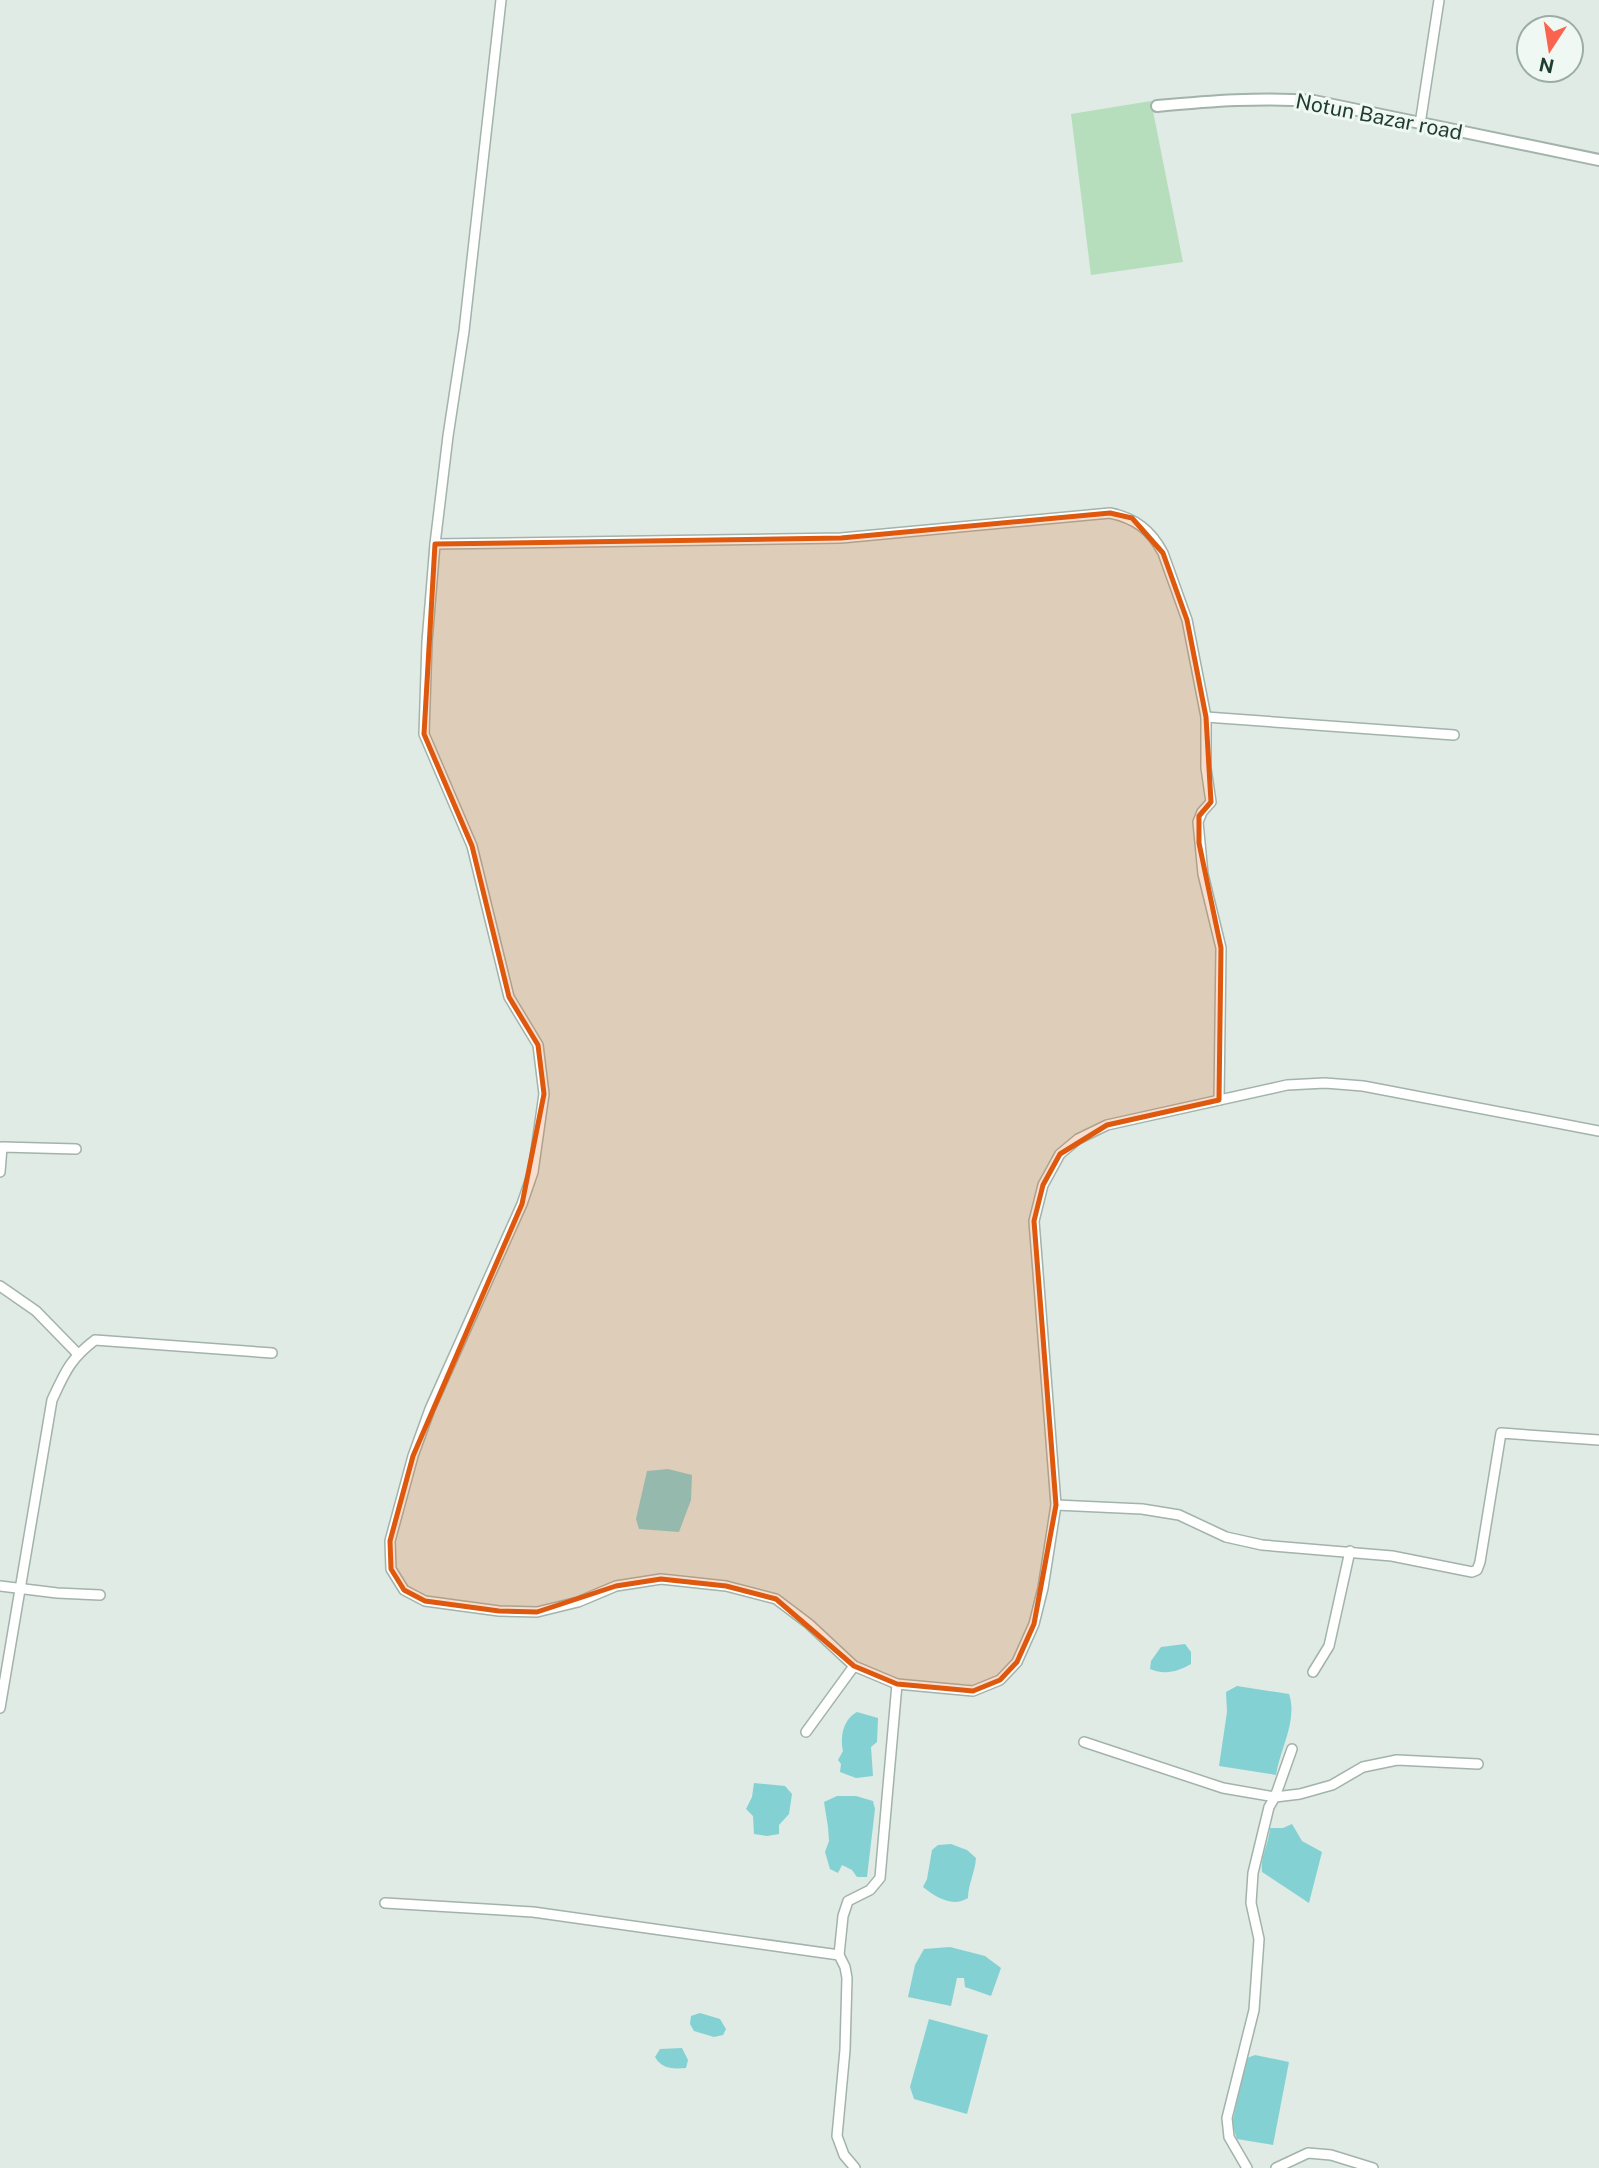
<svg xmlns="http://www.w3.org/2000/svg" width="1599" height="2168" font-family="'Public Sans',sans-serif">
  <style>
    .green { fill: #b7debc }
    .water { fill: #84d1d4 }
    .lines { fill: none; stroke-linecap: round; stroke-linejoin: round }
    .minor-casing { stroke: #a2b3ab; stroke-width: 12 }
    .tertiary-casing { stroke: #a2b3ab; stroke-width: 14 }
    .minor { stroke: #fff; stroke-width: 9 }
    .tertiary { stroke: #fff; stroke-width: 10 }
    .marked { fill: #de580e; fill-opacity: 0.2; stroke: #de580e; stroke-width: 5; stroke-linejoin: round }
    .labels { text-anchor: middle; stroke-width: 6; stroke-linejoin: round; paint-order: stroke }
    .street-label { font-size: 21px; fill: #1f3c31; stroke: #f0f8f3 }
  </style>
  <rect width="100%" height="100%" fill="#dfebe4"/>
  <polygon class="green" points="1151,101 1183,262 1091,275 1071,114"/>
  <g class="water">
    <polygon points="668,1469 692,1475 691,1500 679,1532 639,1529 636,1519 647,1471"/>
    <path d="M 1185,1644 L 1191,1652 L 1191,1664 C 1177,1672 1165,1675 1150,1669 L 1151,1661 L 1161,1647 Z"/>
    <path d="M 1237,1686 L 1289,1694 C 1298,1720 1280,1749 1276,1775 L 1219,1766 L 1227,1712 L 1226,1692 Z"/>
    <path d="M 857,1712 L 878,1718 L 877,1742 L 871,1747 L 873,1776 L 856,1778 L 840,1772 L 841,1764 L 838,1760 L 843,1751 C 840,1736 843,1720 857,1712 Z"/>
    <polygon points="754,1783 785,1786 792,1794 789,1814 779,1825 779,1834 767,1836 754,1834 753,1816 746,1809 752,1797"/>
    <polygon points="837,1796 856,1796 873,1801 875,1809 867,1877 857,1877 852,1870 842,1865 838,1873 830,1869 825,1852 829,1841 828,1827 824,1802"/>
    <path d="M 1292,1824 L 1302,1841 L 1322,1852 L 1309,1903 L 1262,1872 C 1260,1856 1269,1844 1270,1828 L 1283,1828 Z"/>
    <path d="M 951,1844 L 967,1850 L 976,1858 C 975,1873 968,1884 968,1898 C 952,1908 936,1897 923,1887 L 927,1879 L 932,1850 L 938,1845 Z"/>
    <polygon points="950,1947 985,1956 1001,1968 991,1996 965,1987 964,1978 957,1978 951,2006 908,1997 915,1965 924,1949"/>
    <polygon points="700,2013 720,2019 726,2029 723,2035 714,2037 694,2031 690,2024 691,2016"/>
    <polygon points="929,2019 988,2035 967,2114 914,2099 910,2087"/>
    <path d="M 682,2048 L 688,2060 L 686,2068 C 673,2069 662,2069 655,2057 L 660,2049 Z"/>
    <polygon points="1255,2055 1289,2062 1273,2145 1237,2139 1232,2124 1247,2058"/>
  </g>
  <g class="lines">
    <g class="minor-casing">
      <g id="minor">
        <polyline points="501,0 464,331 448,436 435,544 427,642 424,734 472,846 509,997 538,1045 544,1094 533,1172 522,1204 430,1409 413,1456 390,1541 391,1569 404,1590 425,1601 499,1611 537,1612 578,1602 616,1586 661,1579 726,1586 776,1599 809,1624 854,1666 897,1684 973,1691 1000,1680 1017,1662 1034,1624 1043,1588 1056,1505 1034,1221 1043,1185 1060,1154 1078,1139 1107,1125 1287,1085 1325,1083 1363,1086 1599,1131"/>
        <polyline points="1420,124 1439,0"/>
        <path d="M 435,544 L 841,538 L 1110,513 C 1135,518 1151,530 1163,553 L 1187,620 L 1206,717 L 1206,768 L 1211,802 L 1202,812 L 1198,822 L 1203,874 L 1221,948 L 1219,1100"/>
        <polyline points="1206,717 1454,735"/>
        <polyline points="0,1172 2,1147 76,1149"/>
        <polyline points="0,1286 36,1311 77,1353"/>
        <polyline points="1056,1505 1142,1509 1179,1515 1226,1537 1262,1545 1392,1556 1472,1572 1477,1570 1480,1562 1501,1433 1599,1440"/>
        <polyline points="0,1586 57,1593 100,1595"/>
        <polyline points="1313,1672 1329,1646 1350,1551"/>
        <path d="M 0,1708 L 52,1400 C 65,1372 70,1359 95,1340 L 272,1353"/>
        <polyline points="806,1732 854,1666"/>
        <polyline points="1084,1742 1223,1788 1275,1797 1292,1749"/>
        <polyline points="385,1903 533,1912 839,1955 845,1967 847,1978 845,2050 837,2136 844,2155 855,2168"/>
        <polyline points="839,1955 843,1916 848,1901 870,1890 880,1878 897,1684"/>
        <polyline points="1247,2168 1229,2137 1227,2118 1254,2010 1259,1939 1251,1903 1253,1873 1269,1807 1275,1797 1300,1794 1332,1785 1363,1767 1397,1760 1478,1764"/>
        <polyline points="1276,2168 1308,2153 1331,2155 1373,2168"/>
      </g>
    </g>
    <g class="tertiary-casing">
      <path id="tertiary" d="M 1157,106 C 1211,101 1261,97 1314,101 L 1599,160"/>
    </g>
    <use href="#minor" class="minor"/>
    <use href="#tertiary" class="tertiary"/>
  </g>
  <path class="marked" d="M 1110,513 L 1132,518 L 1163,553 L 1187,620 L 1206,717 L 1211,802 L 1199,816 L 1199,843 L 1221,948 L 1219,1100 L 1107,1125 L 1060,1154 L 1043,1185 L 1034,1221 L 1056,1505 L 1034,1624 L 1017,1662 L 1000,1680 L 973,1691 L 897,1684 L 854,1666 L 776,1599 L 726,1586 L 661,1579 L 616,1586 L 537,1612 L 499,1611 L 425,1601 L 404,1590 L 391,1569 L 390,1541 L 413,1456 L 522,1204 L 544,1094 L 538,1045 L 509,997 L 472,846 L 424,734 L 435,544 L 841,538 Z"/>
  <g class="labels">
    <g class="street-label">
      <text transform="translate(1379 117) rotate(11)" y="7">Notun Bazar road</text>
    </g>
  </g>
  <g transform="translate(1550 49) rotate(192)"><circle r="33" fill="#f0f8f3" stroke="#9cada5" stroke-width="2"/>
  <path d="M0-5L12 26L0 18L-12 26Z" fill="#f86450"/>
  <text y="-10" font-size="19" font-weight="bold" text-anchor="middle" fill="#1f3c31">N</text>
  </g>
</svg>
